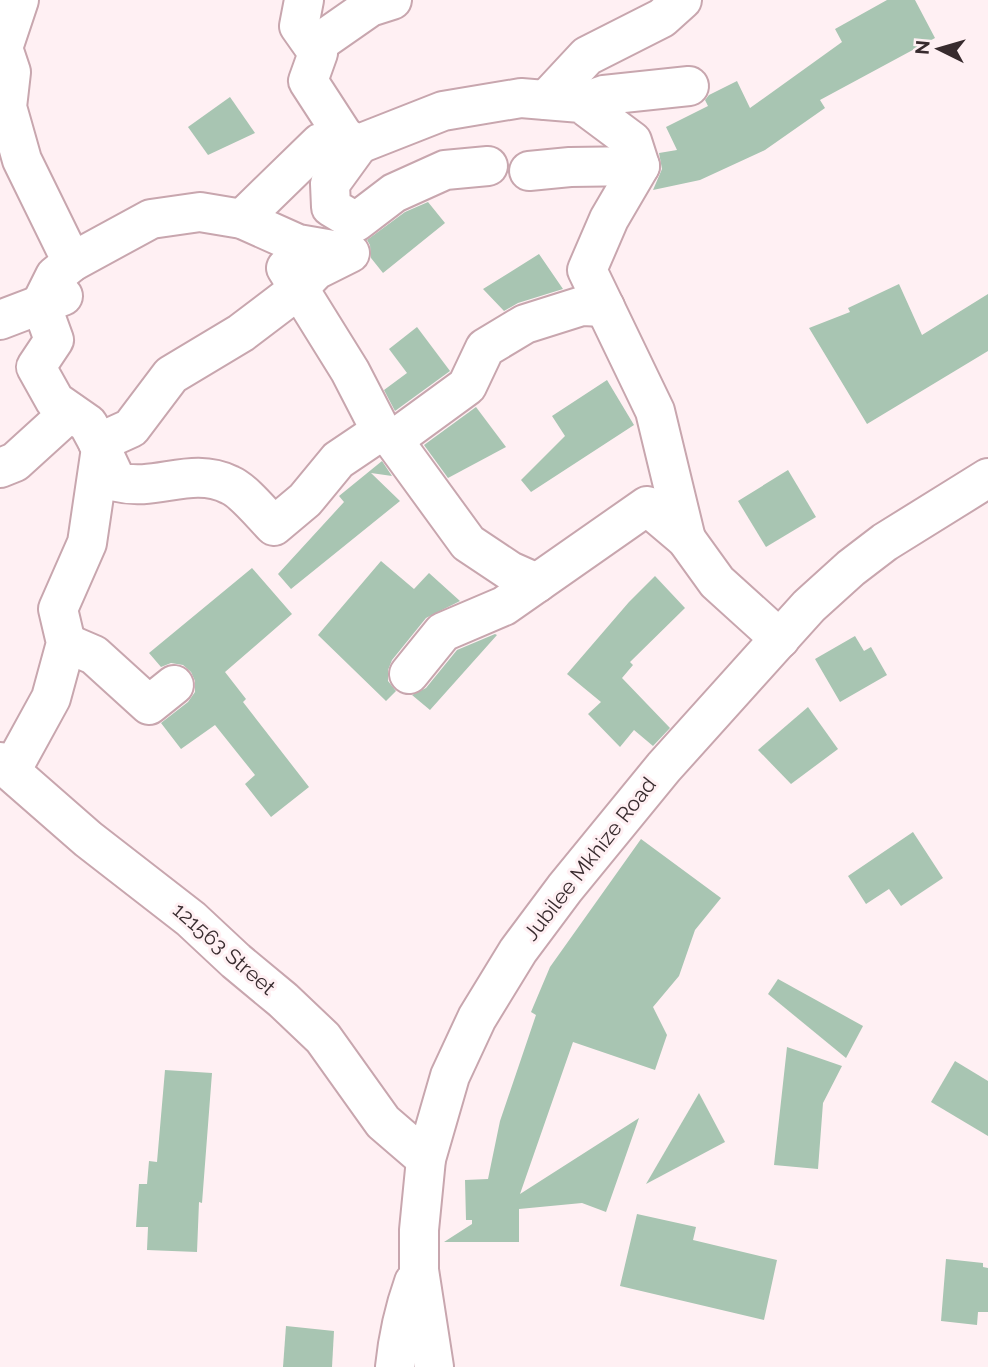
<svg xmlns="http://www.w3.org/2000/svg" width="988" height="1367" font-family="Raleway,sans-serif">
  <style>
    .building { fill: #a8c5b2 }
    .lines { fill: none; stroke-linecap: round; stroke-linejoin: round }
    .minor-casing { stroke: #c8a6ae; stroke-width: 42 }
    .minor { stroke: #fff; stroke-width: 38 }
    .labels { text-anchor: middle; stroke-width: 6; stroke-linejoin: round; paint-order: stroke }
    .street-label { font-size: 21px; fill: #382b2e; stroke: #fff0f3 }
  </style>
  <rect width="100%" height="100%" fill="#fff0f3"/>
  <g class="building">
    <polygon points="887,0 915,0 935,38 820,100 825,108 765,150 700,180 653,190 662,169 659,153 677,150 666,127 708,106 705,100 709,95 737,81 750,108 842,42 835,29"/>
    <polygon points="230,97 255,133 208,155 188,127"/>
    <polygon points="428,202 445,223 383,273 371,258 370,245 367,240 405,212"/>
    <polygon points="539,254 563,289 518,303 504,311 483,289"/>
    <polygon points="899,284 922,335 988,294 988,351 867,424 809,328 850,312 848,308"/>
    <polygon points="417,327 450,371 395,411 384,390 407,373 389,349"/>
    <polygon points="607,380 634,425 531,492 521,480 565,436 552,416"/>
    <polygon points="476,407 506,447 448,478 424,445"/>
    <polygon points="382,461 392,476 371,473 400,501 291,589 278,574 344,502 339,496"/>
    <polygon points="788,470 816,517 766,547 738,501"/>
    <polygon points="381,561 414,589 429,573 460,601 426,618 392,660 388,670 388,681 396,691 386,701 318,635"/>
    <polygon points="252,568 292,614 225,672 246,699 243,702 309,787 271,817 245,784 255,775 215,725 181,749 161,723 188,702 195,692 195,681 191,672 183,665 171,663 161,667 149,653"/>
    <polygon points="655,576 685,608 630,662 633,665 622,678 670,728 653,746 634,730 620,747 588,714 601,702 567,674 629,602"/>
    <polygon points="495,634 497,635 430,710 412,695 426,688 457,650"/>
    <polygon points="855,636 864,651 871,647 887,675 840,702 815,659"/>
    <polygon points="808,707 838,749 791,784 758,750"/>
    <polygon points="913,832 943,878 901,906 889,889 866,904 848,876"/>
    <polygon points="641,839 721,898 695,930 679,976 653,1007 667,1035 655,1070 573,1042 520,1194 639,1118 606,1212 582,1203 519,1209 519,1242 444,1242 472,1224 472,1220 466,1220 465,1180 488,1179 500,1121 536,1015 531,1012 550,967"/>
    <polygon points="778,979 863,1026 846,1058 768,994"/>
    <polygon points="787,1047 842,1066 823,1103 818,1169 774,1165"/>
    <polygon points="955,1061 988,1081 988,1136 931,1102"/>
    <polygon points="165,1070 212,1073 202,1203 199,1202 197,1252 147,1250 148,1227 136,1227 139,1184 147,1184 149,1161 157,1162"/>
    <polygon points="699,1093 725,1142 646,1184"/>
    <polygon points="637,1214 696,1227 693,1240 777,1260 764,1320 620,1286"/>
    <polygon points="946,1259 983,1263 983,1267 988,1268 988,1312 978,1312 977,1325 941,1321"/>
    <polygon points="286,1326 334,1331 332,1367 283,1367"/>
  </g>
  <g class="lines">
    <g class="minor-casing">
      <g id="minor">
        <polyline points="304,0 299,26 318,53 308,81 345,138"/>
        <polyline points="314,46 370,7 392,0"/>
        <polyline points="546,100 587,56 662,18 682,0"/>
        <polyline points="581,103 604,95 689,86"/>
        <polyline points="359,144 330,184 331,207 356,222 394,193 445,170 488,166"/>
        <polyline points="529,171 570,167 640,166"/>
        <polyline points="242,219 320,143 345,138 359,144 443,111 521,98 581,103 632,141 640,166 609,219 587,270 655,411 686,539"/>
        <polyline points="72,262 151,219 200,212 242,219 298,244 350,253 316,270 295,292 241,333 171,375 131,428 98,443"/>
        <polyline points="286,268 350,371 381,431 393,440 468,543 510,571 537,583"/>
        <polyline points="0,320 63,296"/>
        <polyline points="393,440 467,386 485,348 525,324 582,306 605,307"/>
        <path d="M 101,448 L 117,482 C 157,492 191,466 230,485 C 244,491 263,515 274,526 L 305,500 L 338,460 L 381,431"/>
        <polyline points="0,468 15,462 70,412"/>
        <polyline points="66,643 94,655 149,705 174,685"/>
        <polyline points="409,674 443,632 504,606 647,506 686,539 717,582 780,639"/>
        <polyline points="0,762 88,839 191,919 236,961 283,1000 323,1038 383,1122 426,1159"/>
        <polyline points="11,771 51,698 66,643 58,609 87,543 101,448 88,424 55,401 36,367 54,340 41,304 55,276 72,262 22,160 7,107 11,72 3,48 19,0"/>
        <path d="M 395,1367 C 398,1338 404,1310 414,1282"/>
        <polyline points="434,1367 419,1270 419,1230 426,1159 450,1076 477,1018 518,951 565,888 664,767 809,606 851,568 885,542 988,478"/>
      </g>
    </g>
    <use href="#minor" class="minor"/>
  </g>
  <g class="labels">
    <g class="street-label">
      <text transform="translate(590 859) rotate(-52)" y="7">Jubilee Mkhize Road</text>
      <text transform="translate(224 949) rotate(41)" y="7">121563 Street</text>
    </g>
  </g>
  <g transform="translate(939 49) rotate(275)" stroke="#fff0f3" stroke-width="5" paint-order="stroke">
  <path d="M0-5L12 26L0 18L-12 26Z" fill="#382b2e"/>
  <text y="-10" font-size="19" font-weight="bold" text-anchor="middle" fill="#382b2e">N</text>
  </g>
</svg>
